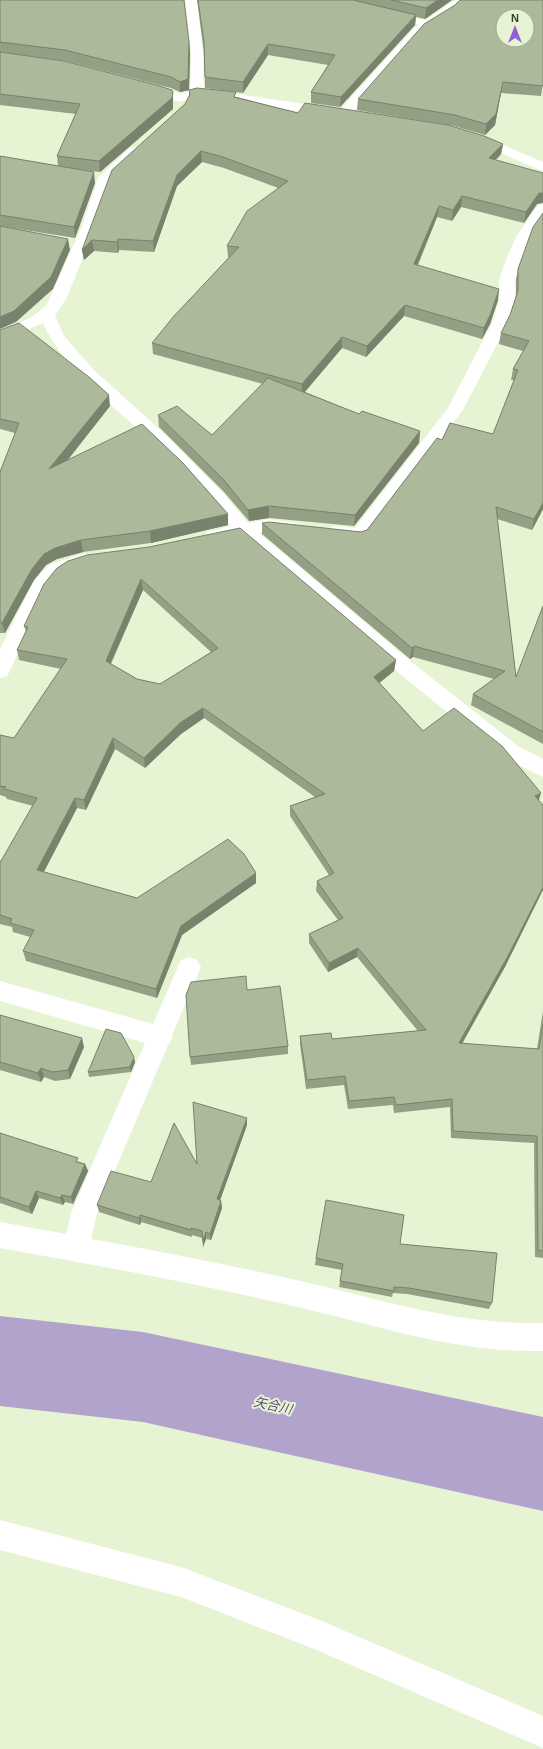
<svg xmlns="http://www.w3.org/2000/svg" width="543" height="1749" font-family="Helvetica,'Noto Sans JP',sans-serif">
  <style>
    .lines { fill: none; stroke-linecap: round; stroke-linejoin: round }
    .river { fill: #b2a3cd; fill-rule: evenodd }
    .service { fill: #fff; fill-rule: evenodd }
    .minor { fill: #fff; fill-rule: evenodd }
    .tertiary { fill: #fff; fill-rule: evenodd }
    .wall { fill: #949f85; fill-rule: evenodd }
    .shaded-wall { fill: #78826c }
    .building { fill: #acb99b; stroke: #78826c; fill-rule: evenodd }
    .labels { text-anchor: middle; stroke-width: 4; stroke-linejoin: round; paint-order: stroke }
    .near-water-label { font-size: 13px; font-style: italic; fill: #5e487f; stroke: #e6f4d4 }
  </style>
  <rect width="100%" height="100%" fill="#e6f4d4"/>
  <g class="lines">
    <polygon class="river" points="0,1316 143,1332 543,1417 543,1511 143,1422 0,1406"/>
    <polygon class="service" points="391,12 432,22 433,24 428,27 387,17 386,15"/>
    <g class="minor">
      <polygon points="185,0 197,0 203,53 204,89 331,108 336,109 338,112 336,115 331,116 214,98 197,97 179,102 140,89 139,86 145,82 180,94 190,91 191,53"/>
      <polygon points="455,0 468,0 453,14 422,34 349,117 339,117 337,114 339,111 414,28"/>
      <polygon points="475,133 543,162 543,171 470,140 468,137 470,134"/>
      <path d="M 135,147 L 140,148 L 142,151 L 112,180 L 97,224 L 66,299 L 55,315 L 64,336 L 94,370 L 168,437 L 223,493 L 248,523 L 269,519 L 297,523 L 300,527 L 297,531 C 285,535 272,530 259,533 L 414,664 L 518,746 L 543,759 L 543,777 L 504,758 L 400,674 L 241,537 L 213,542 L 207,540 L 204,536 L 207,532 L 231,526 C 207,497 182,469 154,443 C 117,409 64,371 43,323 L 0,342 L 0,331 L 30,318 L 46,306 L 83,224 L 98,178 L 130,148 Z"/>
      <polygon points="543,204 543,219 530,237 515,280 515,301 507,325 463,410 366,539 360,541 329,536 326,532 329,528 335,526 355,528 448,408 491,325 499,301 499,280 508,255 516,237 538,205"/>
      <path d="M 83,554 L 90,555 L 92,560 L 90,565 C 80,567 69,569 61,576 C 38,594 22,644 10,671 L 7,676 L 0,678 L 0,649 L 32,584 L 40,574 L 51,564 Z"/>
      <path d="M 189,957 L 197,960 L 201,967 L 172,1035 L 173,1037 L 168,1045 L 97,1213 L 91,1239 C 163,1252 234,1266 305,1282 C 386,1301 459,1325 543,1323 L 543,1351 C 459,1353 386,1328 306,1309 C 204,1285 102,1266 0,1248 L 0,1222 L 66,1234 L 71,1213 L 145,1043 L 0,1001 L 0,981 L 153,1024 L 181,960 Z"/>
    </g>
    <polygon class="tertiary" points="0,1520 181,1567 317,1619 543,1716 543,1748 312,1648 181,1597 0,1550"/>
  </g>
  <g class="wall">
    <polygon points="0,0 189,42 190,53 189,90 180,92 171,88 66,61 0,52"/>
    <polygon points="197,0 452,0 425,19 416,17 415,25 340,107 311,103 311,92 328,65 268,55 243,93 205,88 204,52"/>
    <polygon points="455,5 543,83 541,96 501,93 495,125 485,135 454,126 357,110 358,99"/>
    <polygon points="0,52 173,104 173,109 100,172 81,170 95,183 75,238 0,226 0,156 58,166 57,156 76,114 0,105"/>
    <polygon points="189,90 237,97 298,113 503,144 501,154 496,160 537,204 524,223 461,207 452,221 437,217 418,265 498,300 490,324 482,339 404,316 366,357 342,348 305,392 359,414 420,431 419,443 354,526 269,518 249,521 224,492 159,427 158,415 212,435 263,384 153,354 152,343 229,257 228,257 227,246 278,188 224,168 202,162 177,186 154,252 119,250 118,253 94,251 84,260 82,250 185,104 189,96"/>
    <polygon points="543,213 543,509 532,530 497,519 516,677 543,606 543,744 471,705 473,694 494,679 413,657 410,659 262,534 262,523 361,532 367,530 442,440 493,434 514,380 511,380 513,369 523,351 499,344 501,333 510,315 516,296 516,280 518,269"/>
    <polygon points="0,330 110,406 67,461 228,525 151,543 83,552 57,559 46,565 34,580 5,633 0,633 0,472 15,433 0,429"/>
    <path d="M 87,555 L 396,660 L 394,671 L 379,683 L 423,731 L 539,800 L 506,965 L 462,1044 L 537,1049 L 543,1011 L 543,1258 L 535,1257 L 534,1143 L 451,1138 L 450,1107 L 394,1113 L 393,1105 L 348,1109 L 344,1085 L 306,1089 L 300,1044 L 300,1036 L 332,1039 L 418,1031 L 357,957 L 328,972 L 309,943 L 309,934 L 338,920 L 316,891 L 317,881 L 329,875 L 290,816 L 290,806 L 315,797 L 204,718 L 181,734 L 145,768 L 115,749 L 86,810 L 77,808 L 44,872 L 137,898 L 256,883 L 182,935 L 157,998 L 26,961 L 23,951 L 30,937 L 13,932 L 12,927 L 0,924 L 0,861 L 1,861 L 33,806 L 7,799 L 6,797 L 0,795 L 0,735 L 14,738 L 61,669 L 19,660 L 17,650 L 26,632 L 24,626 ZM 143,590 L 211,652 L 160,684 L 137,679 L 111,664 Z"/>
    <polygon points="247,990 288,1046 288,1054 191,1065 190,1057"/>
    <polygon points="0,1015 84,1047 70,1079 55,1081 44,1077 41,1082 0,1070"/>
    <polygon points="135,1062 131,1072 89,1077 88,1072"/>
    <polygon points="247,1125 220,1200 221,1201 222,1208 211,1240 206,1239 203,1247 202,1238 192,1235 192,1237 141,1222 140,1225 99,1212 97,1205 151,1182 197,1164"/>
    <polygon points="0,1133 85,1164 88,1171 73,1204 65,1202 63,1205 39,1198 32,1214 0,1203"/>
    <polygon points="400,1244 492,1303 489,1309 407,1294 393,1293 392,1297 339,1287 342,1270 315,1265 316,1258"/>
  </g>
  <g class="shaded-wall">
    <polygon points="438,0 452,0 425,19 426,8"/>
    <polygon points="416,15 415,25 340,107 341,97"/>
    <polygon points="189,42 190,53 189,90 180,92 180,82"/>
    <polygon points="268,44 268,55 243,93 243,82"/>
    <polygon points="503,82 495,125 485,135 486,124"/>
    <polygon points="173,93 173,109 100,172 99,161"/>
    <polygon points="503,144 501,154 487,168 489,158"/>
    <polygon points="201,151 202,162 177,186 154,252 153,241 177,175"/>
    <polygon points="94,172 95,183 75,238 74,227"/>
    <polygon points="539,193 543,193 543,203 537,204 524,223 526,212"/>
    <polygon points="462,196 461,207 452,221 453,210"/>
    <polygon points="439,206 437,217 413,275 414,264"/>
    <polygon points="68,239 70,250 53,289 16,322 0,329 0,317"/>
    <polygon points="118,239 119,250 118,253 117,242"/>
    <polygon points="92,240 94,251 84,260 82,250"/>
    <polygon points="499,289 498,300 490,324 482,339 484,328"/>
    <polygon points="405,305 404,316 366,357 367,346"/>
    <polygon points="342,337 342,348 302,395 302,384"/>
    <polygon points="109,395 110,406 51,481 49,469"/>
    <polygon points="420,431 419,443 354,526 355,515"/>
    <polygon points="543,503 543,509 532,530 534,519"/>
    <polygon points="269,506 269,518 249,521 248,510"/>
    <polygon points="228,514 228,525 151,543 150,531"/>
    <polygon points="81,540 83,552 57,559 46,565 34,580 5,633 2,623 32,569 44,554 55,548"/>
    <polygon points="141,579 143,590 107,671 106,661"/>
    <polygon points="414,646 413,657 410,659 412,648"/>
    <polygon points="396,660 394,671 373,688 374,677"/>
    <polygon points="203,708 204,718 181,734 145,768 144,758 180,723"/>
    <polygon points="113,738 115,749 86,810 84,800"/>
    <polygon points="541,793 538,803 535,796"/>
    <polygon points="75,798 77,808 40,879 37,870"/>
    <polygon points="256,873 256,883 182,935 157,998 156,989 181,926"/>
    <polygon points="543,887 543,890 506,965 457,1052 459,1043"/>
    <polygon points="358,948 357,957 328,972 329,963"/>
    <polygon points="82,1038 84,1047 70,1079 68,1070"/>
    <polygon points="134,1057 135,1062 131,1072 130,1067"/>
    <polygon points="41,1068 44,1077 41,1082 38,1073"/>
    <polygon points="247,1118 247,1125 218,1206 217,1199"/>
    <polygon points="85,1164 88,1171 73,1204 71,1197"/>
    <polygon points="36,1191 39,1198 32,1214 29,1207"/>
    <polygon points="62,1195 65,1202 63,1205 60,1198"/>
    <polygon points="221,1201 222,1208 211,1240 210,1234"/>
    <polygon points="140,1215 141,1222 140,1225 139,1218"/>
    <polygon points="206,1232 206,1239 203,1247 203,1241"/>
  </g>
  <g class="building">
    <polygon points="0,0 184,0 189,42 188,79 180,82 171,77 65,50 0,42"/>
    <polygon points="198,0 353,0 416,15 341,97 311,92 335,55 268,44 243,82 205,77 204,42"/>
    <polygon points="391,0 438,0 426,8"/>
    <path d="M 460,0 L 543,0 L 543,86 L 503,82 L 496,114 L 486,124 L 455,115 L 358,99 L 424,24 L 455,5 ZM 503,16 L 527,16 L 527,40 L 503,40 Z"/>
    <polygon points="0,52 64,61 160,86 172,90 173,93 172,98 99,161 57,156 80,104 0,94"/>
    <polygon points="197,88 236,92 234,97 298,113 305,103 448,125 484,136 503,144 489,158 543,173 543,193 539,193 526,212 462,196 453,210 439,206 414,264 499,289 491,313 484,328 405,305 367,346 342,337 302,384 152,343 174,316 239,247 227,246 247,211 288,181 223,157 201,151 177,175 153,241 118,239 117,242 92,240 82,250 112,170 185,104 190,94 189,90"/>
    <polygon points="0,156 94,172 74,227 0,215"/>
    <polygon points="543,213 543,503 534,519 496,507 516,677 543,606 543,732 473,694 505,671 414,646 412,648 262,523 269,522 361,532 367,530 437,438 442,440 450,423 493,434 518,370 513,369 529,341 501,333 510,315 518,291 518,269 533,227"/>
    <polygon points="0,226 68,239 51,277 14,311 0,317"/>
    <polygon points="19,323 89,377 109,395 49,469 142,424 183,463 228,514 150,531 81,540 55,548 44,554 32,569 2,623 0,622 0,472 19,423 0,419 0,330"/>
    <polygon points="268,378 359,414 362,411 420,431 355,515 269,506 248,510 224,480 158,415 177,406 212,435"/>
    <path d="M 240,528 L 396,660 L 374,677 L 423,731 L 454,708 L 502,746 L 541,793 L 535,796 L 543,805 L 543,887 L 508,956 L 459,1043 L 539,1049 L 543,1024 L 543,1251 L 538,1250 L 537,1136 L 453,1131 L 452,1099 L 396,1105 L 394,1097 L 349,1101 L 345,1076 L 307,1080 L 300,1036 L 331,1033 L 332,1039 L 426,1030 L 358,948 L 329,963 L 309,934 L 343,918 L 317,881 L 334,873 L 290,806 L 325,794 L 203,708 L 180,723 L 144,758 L 113,738 L 84,800 L 75,798 L 37,870 L 137,898 L 228,839 L 244,854 L 256,873 L 181,926 L 156,989 L 23,951 L 34,930 L 10,923 L 12,919 L 0,915 L 0,861 L 1,861 L 37,798 L 4,789 L 6,787 L 0,786 L 0,735 L 14,738 L 67,659 L 17,650 L 28,627 L 24,626 L 44,584 L 57,568 L 68,561 L 87,555 L 149,547 ZM 141,579 L 218,648 L 160,684 L 137,679 L 106,661 Z"/>
    <polygon points="246,976 247,990 280,986 288,1046 190,1057 186,995 191,982"/>
    <polygon points="0,1015 82,1038 68,1070 52,1072 41,1068 38,1073 0,1062"/>
    <polygon points="106,1029 121,1033 134,1057 130,1067 88,1072"/>
    <polygon points="193,1102 247,1118 217,1199 221,1201 210,1234 206,1232 203,1241 202,1231 191,1228 191,1230 140,1215 139,1218 97,1205 111,1171 151,1182 174,1123 197,1164"/>
    <polygon points="0,1133 78,1158 76,1162 85,1164 71,1197 62,1195 60,1198 36,1191 29,1207 0,1197"/>
    <polygon points="326,1200 404,1215 400,1244 497,1253 492,1303 409,1288 394,1287 394,1291 340,1281 343,1264 316,1258"/>
  </g>
  <g class="labels">
    <g class="near-water-label">
      <text transform="translate(273 1405) rotate(12)" y="5">矢合川</text>
    </g>
  </g>
  <g transform="translate(515 28)"><circle r="19" fill="#e6f4d4" stroke="#a1ab93"/>
  <path d="M0-3L7 15L0 10L-7 15Z" fill="#925fd8"/>
  <text y="-6" font-size="11" font-weight="bold" text-anchor="middle" fill="#393e32">N</text>
  </g>
</svg>
